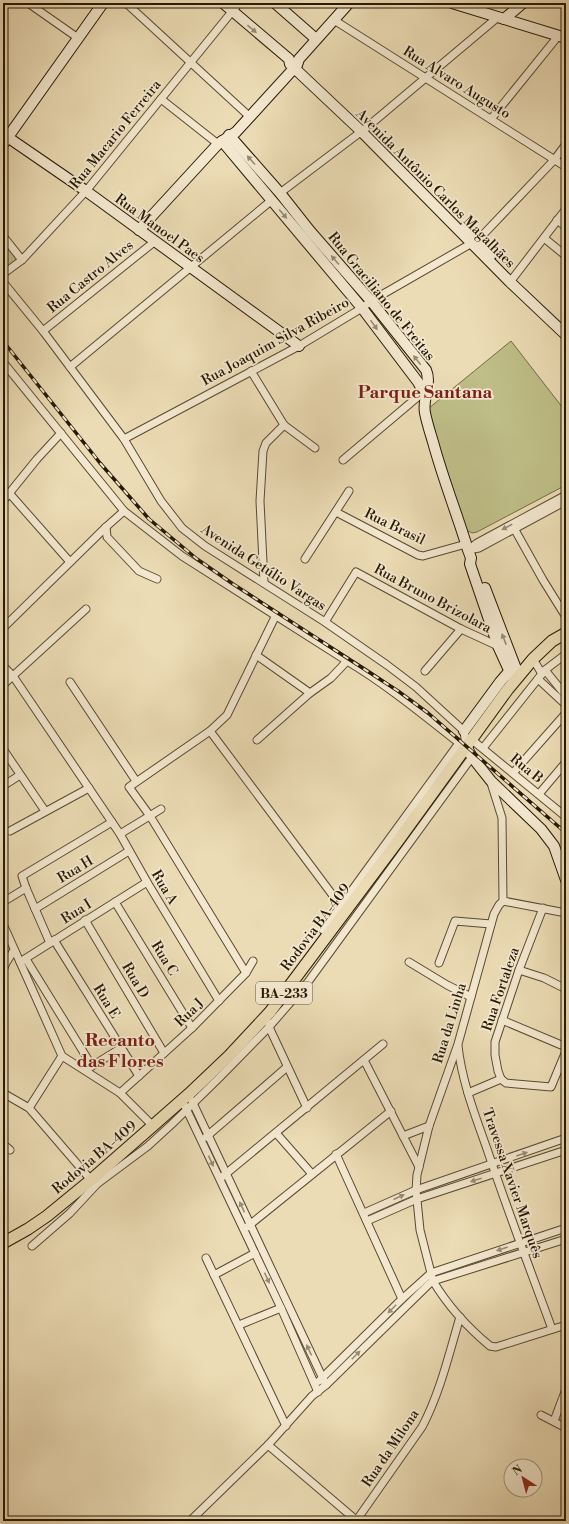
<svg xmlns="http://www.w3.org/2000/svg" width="569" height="1524" font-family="'Libre Bodoni',serif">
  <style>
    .green { fill: #bfbe88; stroke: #726c46 }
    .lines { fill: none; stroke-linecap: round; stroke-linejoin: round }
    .street-casing { stroke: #584a31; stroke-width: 9 }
    .secondary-casing { stroke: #261905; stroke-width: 12 }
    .primary-casing { stroke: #261905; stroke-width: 13 }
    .street { stroke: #f3e8cf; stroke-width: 7 }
    .secondary { stroke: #f3e8cf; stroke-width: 10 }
    .primary { stroke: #ecdcb5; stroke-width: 11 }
    .rail-casing { stroke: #261905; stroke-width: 3.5 }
    .rail { stroke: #f3e8cf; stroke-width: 2; stroke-dasharray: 6; stroke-linecap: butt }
    .oneway { fill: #978b74 }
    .labels { text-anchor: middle; stroke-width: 3.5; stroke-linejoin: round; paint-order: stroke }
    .shield { fill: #f3e8cf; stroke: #645742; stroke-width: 1 }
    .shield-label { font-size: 13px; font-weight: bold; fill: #261905 }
    .street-label { font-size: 14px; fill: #261905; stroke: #f3e8cf }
    .district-label { font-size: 18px; font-weight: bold; fill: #7a1f14; stroke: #f3e8cf }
  </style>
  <rect width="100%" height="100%" fill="#ecdcb5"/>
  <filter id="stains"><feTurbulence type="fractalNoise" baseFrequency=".005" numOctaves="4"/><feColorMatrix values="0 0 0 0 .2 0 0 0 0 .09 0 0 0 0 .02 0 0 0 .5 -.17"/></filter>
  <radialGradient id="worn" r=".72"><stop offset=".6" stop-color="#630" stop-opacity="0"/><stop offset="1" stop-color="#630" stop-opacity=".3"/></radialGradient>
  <g class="green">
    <polygon points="3,241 18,259 3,271"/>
    <polygon points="511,341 566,412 566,485 477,532 472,533 466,530 428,414 429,408"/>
  </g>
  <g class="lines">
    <g class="street-casing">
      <g id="street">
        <polyline points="28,3 78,38"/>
        <polyline points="126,3 250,117"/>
        <polyline points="334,20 566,167"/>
        <polyline points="161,99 218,144"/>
        <polyline points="491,119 559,35"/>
        <polyline points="280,193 366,128 498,17"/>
        <polyline points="557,220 566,227"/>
        <polyline points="3,236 22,260"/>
        <polyline points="544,238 566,256"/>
        <polyline points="3,274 22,260 86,191 239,3"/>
        <polyline points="3,282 43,331 124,439 161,501 182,528 205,546 325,622 387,665 416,687 464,731 466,746"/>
        <polyline points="510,282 566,209"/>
        <polyline points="43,331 154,242"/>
        <path d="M 3,362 L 124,511 L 182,556 L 347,661 C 387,685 422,714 459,743 L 463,749"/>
        <polyline points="70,367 272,200"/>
        <polyline points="251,371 284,425 266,443 263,451 260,501 264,583"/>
        <polyline points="284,425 315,448"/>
        <polyline points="124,439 299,346 362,308 371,301 479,239 555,159 566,144"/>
        <polyline points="343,460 427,389"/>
        <polyline points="10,494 70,562"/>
        <polyline points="3,501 37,459 61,433"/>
        <polyline points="336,512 418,555 423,556 466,544"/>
        <polyline points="106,527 107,537 139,571 157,579"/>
        <polyline points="515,530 543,580 566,617"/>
        <polyline points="468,550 477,543 566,495"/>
        <polyline points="468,550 479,548 566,501"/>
        <polyline points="305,559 349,491"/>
        <polyline points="325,622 356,572 461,629 498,646"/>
        <polyline points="3,628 106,527 124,511"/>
        <polyline points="256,655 310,693 331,678 347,661"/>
        <polyline points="533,659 542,674"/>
        <polyline points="3,666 13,676 120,834 147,882 219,1001"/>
        <polyline points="545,670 566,696"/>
        <polyline points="425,671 461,629"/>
        <polyline points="538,679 566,705"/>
        <polyline points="70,682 136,781"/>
        <polyline points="3,685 86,609"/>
        <polyline points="210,731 343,909"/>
        <polyline points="471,739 566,817"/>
        <polyline points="257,740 310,693"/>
        <polyline points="483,748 545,670 566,654"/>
        <polyline points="3,749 45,811"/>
        <polyline points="513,773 566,713"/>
        <path d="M 491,783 L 502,818 L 503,901 L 499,905 L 494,914 L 458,1044 L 429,1126 L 417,1175 L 416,1190 L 420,1230 L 433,1281 C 448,1306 467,1327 490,1346 L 496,1347 L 566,1325"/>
        <polyline points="3,786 20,775"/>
        <polyline points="539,794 566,762"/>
        <polyline points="10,831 89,788"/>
        <polyline points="120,834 161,809"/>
        <polyline points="503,901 566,913"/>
        <polyline points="3,902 26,888"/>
        <polyline points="115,902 192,1028"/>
        <polyline points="35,909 129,851"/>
        <polyline points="85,920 164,1053"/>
        <polyline points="3,924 62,1056 120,1093 153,1126"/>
        <polyline points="323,930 459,743"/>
        <polyline points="54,940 139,1076"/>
        <polyline points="50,943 26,888 22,876 112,822"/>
        <polyline points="26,959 92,1066"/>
        <polyline points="20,962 147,882"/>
        <polyline points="409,962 447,985 471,997"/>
        <polyline points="439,963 455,921 491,924"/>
        <polyline points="3,970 6,963 14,950"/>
        <polyline points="519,970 544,978 566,989"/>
        <polyline points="246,973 150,816 129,787 210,731 227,715 276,615"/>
        <polyline points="502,1020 566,1047"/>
        <polyline points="269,1023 269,1027 307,1108"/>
        <path d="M 458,1046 C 462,1082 475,1115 487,1149 C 507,1209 530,1269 552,1329"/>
        <polyline points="364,1060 419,1167"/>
        <polyline points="89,1068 121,1048"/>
        <polyline points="501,1079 498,1071 495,1055 495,1042 519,970 543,908"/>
        <polyline points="501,1079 506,1083 551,1087 566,1051"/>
        <polyline points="3,1093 29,1108 91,1180"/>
        <polyline points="120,1093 192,1028 246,973 253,961"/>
        <polyline points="468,1093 501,1079"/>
        <polyline points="182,1100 281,1308 318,1392"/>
        <polyline points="192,1101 326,1385"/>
        <polyline points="29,1108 62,1056"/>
        <polyline points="276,1133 312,1174"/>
        <polyline points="403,1136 429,1126"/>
        <polyline points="206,1137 287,1067"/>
        <polyline points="3,1144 10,1150"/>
        <polyline points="336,1154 402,1299"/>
        <polyline points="222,1177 383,1044"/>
        <polyline points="364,1213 416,1190 566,1138"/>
        <polyline points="367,1221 417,1199 566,1150"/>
        <polyline points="247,1227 391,1111"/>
        <polyline points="32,1246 70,1213 97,1184 148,1146 172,1124 220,1077 269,1027 308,982 472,757"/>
        <polyline points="206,1258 286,1426"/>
        <polyline points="214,1275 255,1253"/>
        <polyline points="239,1325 281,1308"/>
        <polyline points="319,1381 402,1299 431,1273 566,1228"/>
        <polyline points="541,1415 566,1428"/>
        <polyline points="554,1421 566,1389"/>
        <polyline points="268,1445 356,1520"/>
        <polyline points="190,1521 268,1445 312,1396 326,1385 429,1284 433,1281 566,1239"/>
        <path d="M 356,1521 L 422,1427 C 440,1393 449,1354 460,1317"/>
      </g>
    </g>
    <g class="secondary-casing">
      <g id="secondary">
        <polyline points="223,3 289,59 290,64 361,131 510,282 566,335"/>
        <polyline points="275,3 316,39"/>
        <polyline points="452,3 566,38"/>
        <polyline points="504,19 523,3"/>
        <polyline points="3,134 86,191 299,346"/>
        <path d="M 229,135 L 280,193 L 310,231 L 371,301 L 426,370 C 432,383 422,399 425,413 C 427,423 430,432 433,442 C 443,479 457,514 468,550 L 471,558 L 470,564 L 498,646 L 514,681"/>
        <polyline points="222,141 362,308 418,382 425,395"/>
        <polyline points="3,144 103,3"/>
        <polyline points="466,226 492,254"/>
        <polyline points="139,230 218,144 236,132 297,65 299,59 349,3"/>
        <polyline points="485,588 518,674"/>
        <polyline points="464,731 500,682 513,667"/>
        <polyline points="466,746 472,757 491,781 541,829 554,846 566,880"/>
      </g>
    </g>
    <g class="primary-casing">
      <polyline id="primary" points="3,1243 28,1229 47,1216 91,1180 189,1094 229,1056 270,1012 398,841 508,689 533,659 552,641 566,633"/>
    </g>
    <use href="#street" class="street"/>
    <use href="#secondary" class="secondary"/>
    <use href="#primary" class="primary"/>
    <g class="rail-casing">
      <polyline id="rail" points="3,341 100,463 149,519 197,559 233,584 398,691 428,713 566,833"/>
    </g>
    <use href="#rail" class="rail"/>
  </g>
  <defs><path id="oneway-solid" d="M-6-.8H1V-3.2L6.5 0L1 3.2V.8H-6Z"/></defs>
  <g class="oneway">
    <use href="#oneway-solid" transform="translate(252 29) rotate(40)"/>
    <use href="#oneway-solid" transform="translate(251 160) rotate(-132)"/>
    <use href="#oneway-solid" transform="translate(283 214) rotate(50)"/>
    <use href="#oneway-solid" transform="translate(335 260) rotate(-131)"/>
    <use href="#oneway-solid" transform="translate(374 325) rotate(54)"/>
    <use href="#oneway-solid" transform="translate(417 360) rotate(-128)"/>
    <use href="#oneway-solid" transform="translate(507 527) rotate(152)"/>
    <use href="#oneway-solid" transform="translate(504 639) rotate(-111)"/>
    <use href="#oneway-solid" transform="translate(522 1154) rotate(-19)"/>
    <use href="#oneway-solid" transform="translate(211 1161) rotate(65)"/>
    <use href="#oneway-solid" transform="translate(476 1180) rotate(162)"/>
    <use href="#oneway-solid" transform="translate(399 1197) rotate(-24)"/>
    <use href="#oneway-solid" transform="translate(242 1207) rotate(-115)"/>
    <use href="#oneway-solid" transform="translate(502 1249) rotate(161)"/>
    <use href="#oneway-solid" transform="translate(267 1278) rotate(65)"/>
    <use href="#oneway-solid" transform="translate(392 1309) rotate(135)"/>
    <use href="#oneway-solid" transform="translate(309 1350) rotate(-115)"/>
    <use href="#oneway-solid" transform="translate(356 1355) rotate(-45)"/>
  </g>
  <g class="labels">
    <rect class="shield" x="256" y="982" width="56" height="22" rx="3"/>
    <g class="shield-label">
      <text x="284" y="998">BA-233</text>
    </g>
    <g class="street-label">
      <text transform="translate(457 82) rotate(32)" y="5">Rua Alvaro Augusto</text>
      <text transform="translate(115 134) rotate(-51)" y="5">Rua Macario Ferreira</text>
      <text transform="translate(436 188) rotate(45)" y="5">Avenida Antônio Carlos Magalhães</text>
      <text transform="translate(160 228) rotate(36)" y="5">Rua Manoel Paes</text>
      <text transform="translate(90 276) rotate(-39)" y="5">Rua Castro Alves</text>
      <text transform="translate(382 296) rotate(51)" y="5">Rua Graciliano de Freitas</text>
      <text transform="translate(275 341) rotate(-29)" y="5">Rua Joaquim Silva Ribeiro</text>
      <text transform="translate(395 526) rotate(26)" y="5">Rua Brasil</text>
      <text transform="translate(264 567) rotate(33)" y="5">Avenida Getúlio Vargas</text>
      <text transform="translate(433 598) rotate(28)" y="5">Rua Bruno Brizolara</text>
      <text transform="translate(527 768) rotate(39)" y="5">Rua B</text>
      <text transform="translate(75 869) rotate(-31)" y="5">Rua H</text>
      <text transform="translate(165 887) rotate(59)" y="5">Rua A</text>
      <text transform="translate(76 911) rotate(-32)" y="5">Rua I</text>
      <text transform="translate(315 927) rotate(-53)" y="5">Rodovia BA-409</text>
      <text transform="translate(165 958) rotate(58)" y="5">Rua C</text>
      <text transform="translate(136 980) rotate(59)" y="5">Rua D</text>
      <text transform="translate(500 989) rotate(-71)" y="5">Rua Fortaleza</text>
      <text transform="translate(107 1001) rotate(58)" y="5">Rua E</text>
      <text transform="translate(189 1012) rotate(-44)" y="5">Rua J</text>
      <text transform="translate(449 1023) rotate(-73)" y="5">Rua da Linha</text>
      <text transform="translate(94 1157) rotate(-40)" y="5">Rodovia BA-409</text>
      <text transform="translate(513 1183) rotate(71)" y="5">Travessa Xavier Marquês</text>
      <text transform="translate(390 1448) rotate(-56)" y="5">Rua da Milona</text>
    </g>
    <g class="district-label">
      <text x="425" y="398">Parque Santana</text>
      <text x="120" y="1046">Recanto<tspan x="120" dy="21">das Flores</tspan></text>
    </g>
  </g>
  <rect width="569" height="1524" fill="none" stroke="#ecdcb5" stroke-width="16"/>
  <rect x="4" y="4" width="561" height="1516" fill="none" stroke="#261905" stroke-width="2"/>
  <rect x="8" y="8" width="553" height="1508" fill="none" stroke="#261905"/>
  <g transform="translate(523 1478) rotate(324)"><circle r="19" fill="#f3e8cf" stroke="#a1957e"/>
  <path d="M0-3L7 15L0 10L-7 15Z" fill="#8f2418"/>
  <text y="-6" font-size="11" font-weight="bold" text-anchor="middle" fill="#261905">N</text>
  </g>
  <rect width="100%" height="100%" filter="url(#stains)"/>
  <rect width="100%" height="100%" fill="url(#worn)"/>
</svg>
